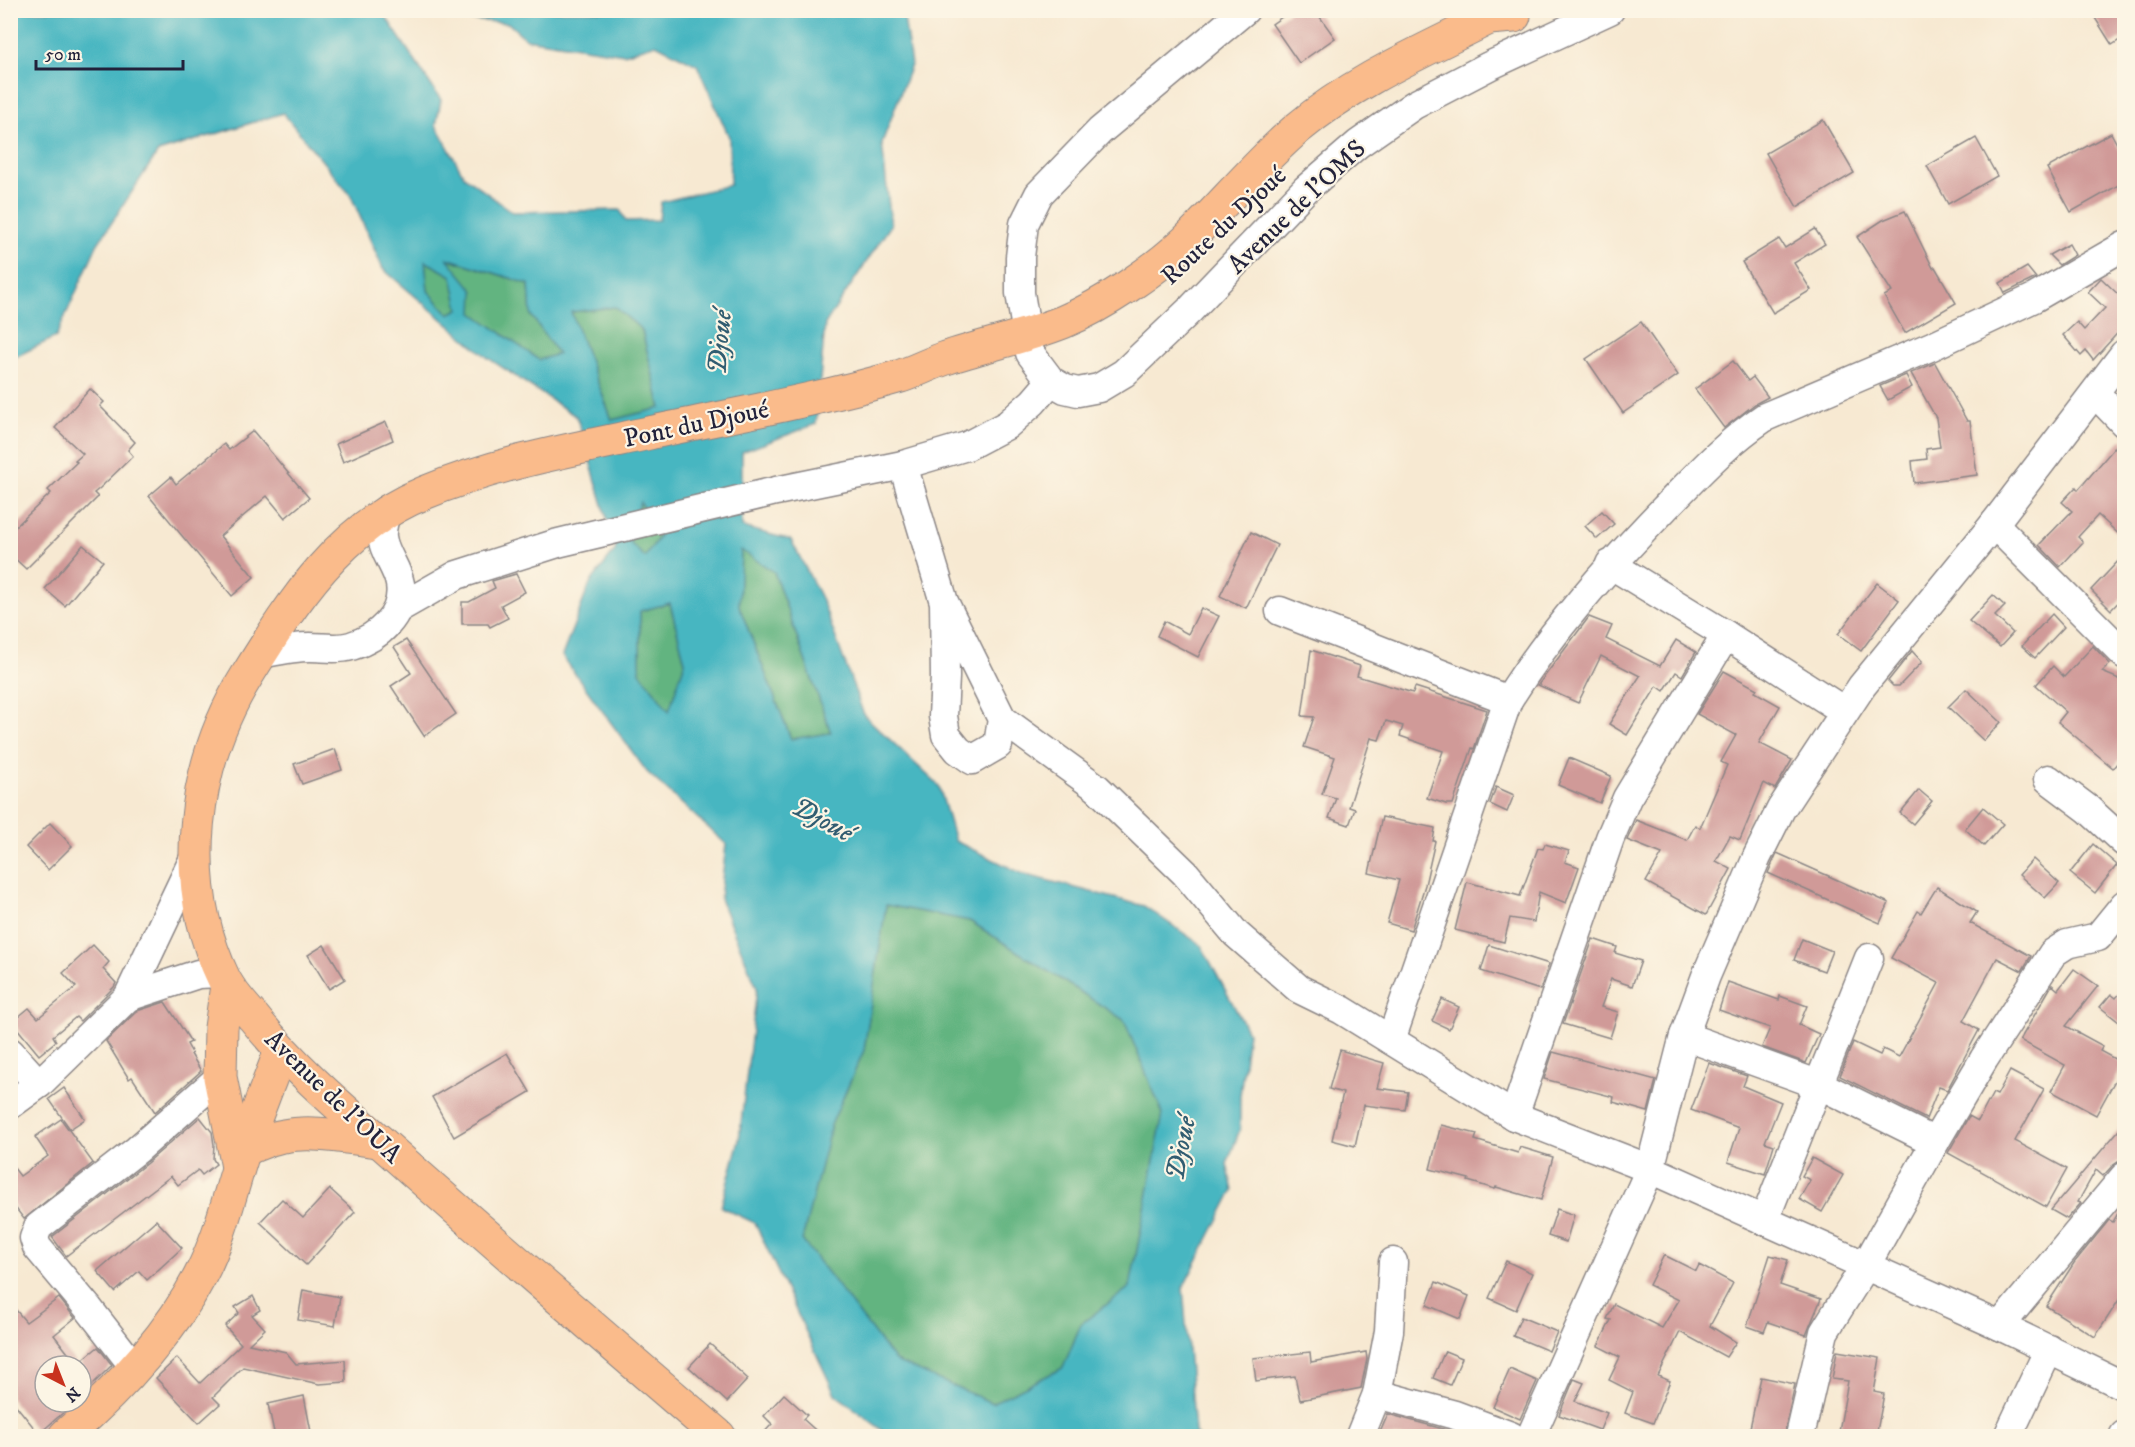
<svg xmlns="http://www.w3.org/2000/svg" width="2135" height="1447" font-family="'IM FELL DW Pica',serif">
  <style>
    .forest { fill: #62b480; stroke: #426b5e; stroke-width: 1.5 }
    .water { fill: #47b6c1; stroke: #346c7e; stroke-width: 1.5; fill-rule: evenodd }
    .building { fill: #d09a98 }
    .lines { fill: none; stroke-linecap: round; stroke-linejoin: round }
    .minor-casing { stroke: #8c8686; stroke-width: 31 }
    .major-casing { stroke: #8c8686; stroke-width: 35 }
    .minor { stroke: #fff; stroke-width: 28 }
    .major { stroke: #fabb8b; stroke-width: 33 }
    .labels { text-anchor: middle; stroke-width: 4.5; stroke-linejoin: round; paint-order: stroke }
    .street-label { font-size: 26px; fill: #22223b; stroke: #fcf5e5 }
    .water-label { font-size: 27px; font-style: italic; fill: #315d71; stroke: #fcf5e5 }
  </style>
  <rect width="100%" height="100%" fill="#fcf5e5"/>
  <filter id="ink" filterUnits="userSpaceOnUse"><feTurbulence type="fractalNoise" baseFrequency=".0167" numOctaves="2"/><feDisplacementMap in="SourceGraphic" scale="12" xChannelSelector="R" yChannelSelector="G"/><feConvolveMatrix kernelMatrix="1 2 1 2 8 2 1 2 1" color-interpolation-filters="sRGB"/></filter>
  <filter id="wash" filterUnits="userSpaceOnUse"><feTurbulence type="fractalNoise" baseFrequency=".008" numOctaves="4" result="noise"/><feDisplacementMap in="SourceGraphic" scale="24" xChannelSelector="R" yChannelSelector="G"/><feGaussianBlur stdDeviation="1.35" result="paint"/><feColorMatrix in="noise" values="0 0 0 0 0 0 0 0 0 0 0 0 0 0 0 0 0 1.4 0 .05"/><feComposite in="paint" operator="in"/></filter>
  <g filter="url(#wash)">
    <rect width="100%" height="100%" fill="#f7e9d2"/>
    <g class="forest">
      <polygon points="446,258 529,284 531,315 558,354 539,360 473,313"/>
      <polygon points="425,261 452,276 459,309 449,314 428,291"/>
      <polygon points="615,307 642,330 661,408 612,420 571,312"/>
      <polygon points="640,501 659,537 645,558 630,543"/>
      <polygon points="741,550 774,572 831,733 791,739 739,606"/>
      <polygon points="670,603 685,662 669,712 640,672 640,611"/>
      <polygon points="886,905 970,921 1124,1020 1163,1114 1130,1287 1081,1324 1063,1368 992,1403 895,1361 802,1240 831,1125 864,1050"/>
    </g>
    <path class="water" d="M 11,11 L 382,11 L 441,100 L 436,125 L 464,176 L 512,212 L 620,210 L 626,221 L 659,220 L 661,202 L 730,185 L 729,137 L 697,65 L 656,44 L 624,54 L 526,39 L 508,23 L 470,20 L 450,11 L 903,11 L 911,65 L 882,143 L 891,225 L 825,324 L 816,424 L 742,452 L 742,527 L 791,540 L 822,600 L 864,715 L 939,786 L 955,841 L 1023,874 L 1144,906 L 1201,945 L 1248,1032 L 1240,1096 L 1240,1129 L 1227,1164 L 1233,1191 L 1183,1288 L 1195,1432 L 1198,1436 L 890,1436 L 835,1394 L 755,1223 L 721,1207 L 739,1140 L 757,988 L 720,899 L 726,844 L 647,772 L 562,656 L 590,583 L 616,549 L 577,417 L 488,358 L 383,269 L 351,196 L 283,113 L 158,152 L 97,245 L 56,337 L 11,359 L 11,407 ZM 447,258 L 529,284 L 531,315 L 558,354 L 539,360 L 473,313 L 474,291 ZM 425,261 L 452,276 L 459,309 L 449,314 L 428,291 ZM 615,307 L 642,330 L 661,408 L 612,420 L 571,312 ZM 640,502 L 659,537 L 645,557 L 630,543 ZM 741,550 L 774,572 L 831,733 L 791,739 L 739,606 ZM 670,603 L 685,662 L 669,711 L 640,672 L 640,611 ZM 886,905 L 970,921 L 1124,1020 L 1163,1114 L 1130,1287 L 1081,1324 L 1063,1368 L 992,1403 L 895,1361 L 802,1240 L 831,1125 L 864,1050 Z"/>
    <g id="blocks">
      <g class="building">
        <polygon points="1292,10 1315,10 1335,38 1299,63 1272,24"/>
        <polygon points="2090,10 2124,10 2124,37 2112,45"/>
        <polygon points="1823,120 1854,173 1797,207 1766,153"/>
        <polygon points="2111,133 2124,157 2124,182 2071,212 2047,168"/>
        <polygon points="1976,138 1997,176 1948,204 1927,166"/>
        <polygon points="1905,211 1933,268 1935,267 1956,303 1905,333 1884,296 1892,292 1857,237 1883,220"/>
        <polygon points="1815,229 1825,244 1794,263 1811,290 1773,313 1742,262 1779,239 1785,248"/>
        <polygon points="2069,244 2075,255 2059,265 2049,255"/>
        <polygon points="2027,267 2036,278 2005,293 2000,283"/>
        <polygon points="2101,278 2124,300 2124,326 2093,360 2086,351 2081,356 2063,335 2077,322 2084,330 2105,308 2088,292"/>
        <polygon points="1641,322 1678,375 1623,413 1586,359"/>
        <polygon points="1733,361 1748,381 1753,377 1768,397 1755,404 1724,428 1695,389"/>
        <polygon points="1935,363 1967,421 1970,421 1977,475 1914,483 1912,461 1927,459 1926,449 1940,447 1936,418 1911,373"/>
        <polygon points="1906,375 1912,387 1888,400 1880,386"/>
        <polygon points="90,389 104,402 100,406 135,442 128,450 133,456 100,488 94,493 98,497 26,569 10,554 10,532 51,493 48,490 77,462 75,461 83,454 55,428"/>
        <polygon points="386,422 393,440 343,462 336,444"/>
        <polygon points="253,431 309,498 285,518 267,496 220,536 254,577 232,596 149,496 171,477 176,484 224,444 229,450"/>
        <polygon points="2122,439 2124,439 2124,539 2098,515 2078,537 2083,542 2060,567 2039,545 2072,511 2062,502 2076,487 2078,490"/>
        <polygon points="1602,511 1614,524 1597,539 1585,526"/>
        <polygon points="1251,532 1277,545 1246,608 1220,596"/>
        <polygon points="83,545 103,561 65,606 45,589"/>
        <polygon points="2124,555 2124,596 2111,610 2091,590"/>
        <polygon points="516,574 525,592 501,605 508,618 490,627 488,624 462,624 462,602 469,602 495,588 492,581"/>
        <polygon points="1877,583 1899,600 1861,651 1838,634"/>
        <polygon points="1993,595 2005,606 1995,616 2013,633 2000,647 1969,621"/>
        <polygon points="1201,608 1219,616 1198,657 1157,636 1164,621 1188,634"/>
        <polygon points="2052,614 2064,627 2035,658 2022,646"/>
        <polygon points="1589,617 1612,626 1606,639 1660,666 1676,640 1696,652 1682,676 1676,672 1664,691 1657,686 1627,735 1609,724 1640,676 1601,656 1578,703 1538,685"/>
        <polygon points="406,640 456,714 424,736 391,686 411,673 394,647"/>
        <polygon points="2093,646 2110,664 2102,672 2124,681 2124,755 2113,768 2058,722 2066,712 2036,685 2053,666 2064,677"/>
        <polygon points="1311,650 1360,666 1357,676 1413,693 1415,687 1487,710 1474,749 1472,748 1453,804 1446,804 1427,798 1443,751 1400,736 1403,726 1386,721 1379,740 1371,738 1349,807 1355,809 1349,825 1329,818 1336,798 1322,794 1335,757 1304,747 1314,717 1302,716"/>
        <polygon points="1912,651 1922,662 1899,686 1893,686 1888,681"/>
        <polygon points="1724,671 1757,689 1755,692 1780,706 1759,743 1792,760 1775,789 1764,783 1740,840 1730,836 1716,861 1731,869 1706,915 1646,882 1662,854 1627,840 1636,820 1687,840 1695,825 1700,828 1727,765 1721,762 1736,735 1697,714"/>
        <polygon points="1966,689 2001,722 1984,741 1948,707"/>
        <polygon points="335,749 342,770 302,784 294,764"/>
        <polygon points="1569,758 1611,776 1600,803 1558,785"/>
        <polygon points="1496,787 1514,795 1507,812 1490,804"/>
        <polygon points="1919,790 1932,801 1913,824 1900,813"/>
        <polygon points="1983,807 2003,824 1984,846 1965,829"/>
        <polygon points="1382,817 1435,828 1433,841 1435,841 1425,885 1411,930 1387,923 1399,880 1369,873"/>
        <polygon points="50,823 72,846 48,870 26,847"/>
        <polygon points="1545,844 1569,851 1565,862 1579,867 1566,903 1539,892 1534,922 1510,918 1504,942 1455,930 1467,882 1520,896 1538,848 1543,849"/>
        <polygon points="2093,844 2117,865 2095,893 2070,873"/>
        <polygon points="1777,853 1889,903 1880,923 1768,873"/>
        <polygon points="2033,859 2059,883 2045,898 2019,875"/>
        <polygon points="1937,887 1977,912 1970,923 2031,956 2022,971 1997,958 1963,1021 1979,1030 1947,1090 1939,1087 1926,1119 1840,1076 1853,1042 1880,1055 1883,1049 1899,1057 1939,983 1891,958 1918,911 1921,913"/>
        <polygon points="1593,939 1617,947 1615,953 1641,961 1632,986 1611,979 1601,1007 1618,1012 1610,1038 1563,1024"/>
        <polygon points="1802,939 1832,951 1824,971 1794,960"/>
        <polygon points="93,945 109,962 103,969 116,983 114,987 80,1021 76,1017 53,1036 56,1041 39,1055 12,1022 29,1008 38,1018 76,987 63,973"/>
        <polygon points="324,945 345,979 329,989 308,955"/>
        <polygon points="1489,945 1549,964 1540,990 1481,971"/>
        <polygon points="2074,969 2098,986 2066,1026 2103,1046 2100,1051 2124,1064 2096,1115 2051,1091 2065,1065 2020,1040 2049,990 2052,985 2058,990"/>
        <polygon points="1728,982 1779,1000 1780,996 1807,1006 1799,1025 1819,1034 1806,1063 1762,1047 1770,1028 1719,1010"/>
        <polygon points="2124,989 2124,1026 2100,1007 2111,994 2116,998"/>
        <polygon points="1442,999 1459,1007 1449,1029 1432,1021"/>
        <polygon points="165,1002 191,1042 187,1044 192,1053 191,1054 201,1071 155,1112 132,1077 129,1079 106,1041 137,1011"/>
        <polygon points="1340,1050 1384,1063 1377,1088 1408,1092 1405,1110 1364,1105 1355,1146 1332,1140 1343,1093 1329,1089"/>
        <polygon points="1553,1052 1656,1080 1648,1112 1613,1102 1614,1097 1544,1079"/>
        <polygon points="507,1053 530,1092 454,1137 432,1097"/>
        <polygon points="1709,1063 1747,1076 1743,1086 1781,1102 1765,1142 1774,1145 1765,1174 1728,1162 1739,1128 1691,1110"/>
        <polygon points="2010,1071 2044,1089 2015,1141 2067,1169 2046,1207 1948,1153 1969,1116 1978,1121 1993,1093 1997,1095"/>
        <polygon points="64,1088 85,1119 70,1129 49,1099"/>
        <polygon points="200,1117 212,1132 214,1145 213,1159 216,1164 202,1175 198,1170 178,1185 171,1176 66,1256 52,1237 147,1163"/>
        <polygon points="61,1119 93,1163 24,1219 10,1201 10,1163 20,1176 48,1156 35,1137"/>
        <polygon points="2124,1124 2124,1161 2118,1162 2112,1166 2103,1176 2096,1170 2078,1202 2081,1203 2067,1219 2051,1210"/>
        <polygon points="1441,1125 1477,1134 1475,1140 1518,1153 1520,1147 1553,1157 1541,1200 1496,1187 1495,1189 1468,1181 1469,1179 1430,1169"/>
        <polygon points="1812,1158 1843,1175 1822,1212 1799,1199 1810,1180 1802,1176"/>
        <polygon points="330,1189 355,1212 306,1265 260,1222 282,1199 303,1218"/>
        <polygon points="2124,1202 2124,1292 2095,1337 2046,1306 2074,1263 2109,1220 2113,1222"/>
        <polygon points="1557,1209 1574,1215 1566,1242 1548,1236"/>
        <polygon points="156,1220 182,1248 147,1280 139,1271 115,1292 97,1271"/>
        <polygon points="1664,1255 1696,1271 1699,1265 1733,1283 1710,1326 1736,1342 1726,1357 1680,1332 1658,1376 1670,1381 1653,1423 1625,1413 1633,1392 1609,1380 1620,1357 1598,1346 1611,1320 1607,1319 1614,1304 1662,1328 1679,1300 1649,1285"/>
        <polygon points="1770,1255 1788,1260 1780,1285 1821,1299 1806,1335 1768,1322 1764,1332 1747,1326"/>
        <polygon points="1506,1261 1532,1273 1516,1310 1489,1298"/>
        <polygon points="1436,1282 1469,1296 1460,1319 1427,1305"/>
        <polygon points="303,1290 340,1297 335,1326 298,1320"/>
        <polygon points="253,1296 260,1310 252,1315 265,1329 249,1344 286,1352 296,1364 345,1360 346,1382 319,1384 243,1367 213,1397 220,1404 199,1423 156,1378 177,1358 200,1383 241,1344 225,1326 239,1313 235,1307"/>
        <polygon points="59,1298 75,1318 54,1335 78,1366 45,1366 45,1402 75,1402 39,1434 10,1398 10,1303 26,1322"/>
        <polygon points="1521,1317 1557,1332 1549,1351 1513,1336"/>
        <polygon points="710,1344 748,1379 727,1402 689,1367"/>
        <polygon points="98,1347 112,1365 81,1396 81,1361"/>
        <polygon points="1445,1351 1462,1358 1450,1385 1433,1378"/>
        <polygon points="1837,1351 1880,1358 1874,1392 1884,1394 1876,1437 1839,1432 1848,1381 1832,1379"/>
        <polygon points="1310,1352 1311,1362 1366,1352 1367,1359 1361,1388 1300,1400 1295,1376 1256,1381 1253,1358"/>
        <polygon points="1510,1369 1537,1381 1520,1419 1493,1407"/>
        <polygon points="1761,1377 1795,1384 1784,1435 1750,1428"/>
        <polygon points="1574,1379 1584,1383 1575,1401 1607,1413 1600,1430 1559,1415"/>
        <polygon points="784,1394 807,1415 803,1419 823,1437 760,1437 772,1424 764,1416"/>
        <polygon points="304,1396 312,1437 275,1437 268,1404"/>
        <polygon points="1388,1414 1450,1431 1462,1437 1378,1437"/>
      </g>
    </g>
  </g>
  <g filter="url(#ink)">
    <use href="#blocks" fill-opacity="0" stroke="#8c8686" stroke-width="1.5"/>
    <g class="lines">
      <g class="minor-casing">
        <g id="minor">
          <polyline points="1245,10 1100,131 1039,194 1024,224 1020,257 1020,293 1030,353 1051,381 1065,389 1078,392 1099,388 1124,373 1190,310 1306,189 1358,144 1414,105 1489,66 1610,10"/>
          <polyline points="2095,393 2124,423"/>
          <polyline points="903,465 944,602 945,677 943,716 946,735 958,750 972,760 998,745 1002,719 944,602"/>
          <polyline points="1994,524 2124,654"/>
          <polyline points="1610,564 1726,635 1844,711"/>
          <polyline points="399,608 457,575 558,543 776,491 903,465 967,446 1007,425 1033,402 1051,381"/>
          <polyline points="1280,611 1508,700"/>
          <path d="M 260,654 C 276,651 293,647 310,647 C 323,647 338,650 351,646 C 378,638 405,615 400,584 C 397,567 384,554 382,537 C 381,529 385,519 386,510"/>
          <polyline points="1002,719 1097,788 1185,873 1236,934 1299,989 1342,1010 1514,1116 1650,1169 2000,1326 2124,1386"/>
          <polyline points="2048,779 2088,809 2124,842"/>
          <polyline points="128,997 198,974 222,973"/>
          <polyline points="1684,1036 1820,1085 1935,1142"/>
          <path d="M 1391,1040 L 1508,700 C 1552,630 1607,568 1664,509 C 1696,476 1726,443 1765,417 L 1932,346 L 2034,298 L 2124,246"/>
          <polyline points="10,1052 39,1084"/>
          <polyline points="10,1105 39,1084 128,997 196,854"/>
          <polyline points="1514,1116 1610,838 1627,798 1726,635"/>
          <polyline points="1764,1221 1869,958"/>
          <polyline points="2000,1326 2124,1177"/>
          <polyline points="135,1368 89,1309 37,1247 34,1238 38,1227 137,1150 220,1077"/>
          <polyline points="1377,1394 1455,1415 1511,1436"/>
          <polyline points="1360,1436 1377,1394 1389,1331 1393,1262"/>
          <polyline points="1531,1436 1650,1169 1684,1036 1706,976 1757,857 1781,809 1862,686 1994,524 2124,354"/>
          <polyline points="1800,1436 1824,1332 1866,1265 1935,1142 1984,1059 2053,953 2067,944 2098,937 2124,905"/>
          <polyline points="2008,1436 2049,1349"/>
          <polyline points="2124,1436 2124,1435"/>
        </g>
      </g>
      <g class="major-casing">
        <g id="major">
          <polyline points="227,985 221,1028 220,1077 238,1167"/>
          <path d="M 244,1150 C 257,1144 270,1138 284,1136 C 313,1130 349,1138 379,1141"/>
          <path d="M 65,1436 C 117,1391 168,1338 200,1276 C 221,1236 230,1192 244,1150 C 255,1117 268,1084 281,1051"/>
          <path d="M 719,1436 C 607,1340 495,1244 385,1146 C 339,1106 292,1066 254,1018 C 243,1006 231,993 224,979 C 177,882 192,763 248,674 C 294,600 340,527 424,493 C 496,463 574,449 649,433 C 733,415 818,400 901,376 C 916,371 931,363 946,358 C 985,345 1025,337 1063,322 C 1104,305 1154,271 1186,241 C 1224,204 1258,162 1298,128 C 1355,80 1424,51 1489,18 L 1514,16"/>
        </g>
      </g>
      <use href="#minor" class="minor"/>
      <use href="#major" class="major"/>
    </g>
  </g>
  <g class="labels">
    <g class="street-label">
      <text transform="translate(1296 206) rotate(-44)" y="9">Avenue de l'OMS</text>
      <text transform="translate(1223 225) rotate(-43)" y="9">Route du Djoué</text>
      <text transform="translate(696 423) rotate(-12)" y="9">Pont du Djoué</text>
      <text transform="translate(334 1096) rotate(44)" y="9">Avenue de l'OUA</text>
    </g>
    <g class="water-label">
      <text transform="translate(719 342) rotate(-85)" y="9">Djoué</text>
      <text transform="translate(823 819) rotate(28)" y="9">Djoué</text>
      <text transform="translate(1180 1148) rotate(-79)" y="9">Djoué</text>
    </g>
  </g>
  <rect width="2135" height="1447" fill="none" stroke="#fcf5e5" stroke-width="36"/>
  <g transform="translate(63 1384) rotate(138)"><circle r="28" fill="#fcf5e5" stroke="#a5a1a1" stroke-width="1.5"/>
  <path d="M0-4.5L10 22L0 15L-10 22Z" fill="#c8321e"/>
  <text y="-9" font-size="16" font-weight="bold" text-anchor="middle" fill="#22223b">N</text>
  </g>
  <path d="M36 60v9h147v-9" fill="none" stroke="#22223b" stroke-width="3"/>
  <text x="45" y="60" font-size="18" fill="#22223b" stroke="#fcf5e5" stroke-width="4.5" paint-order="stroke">50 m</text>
</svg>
